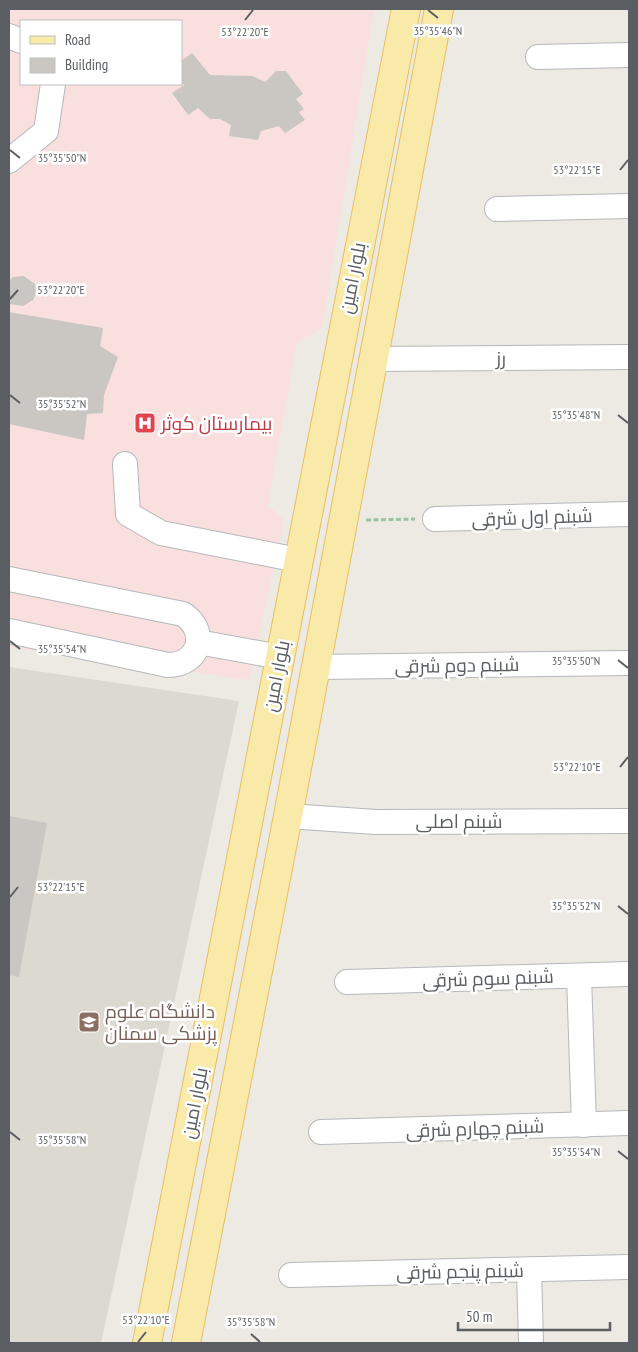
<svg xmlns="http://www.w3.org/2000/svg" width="638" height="1352" font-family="'PT Sans Narrow',Cairo,sans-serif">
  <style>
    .education { fill: #dcd9d0 }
    .medical { fill: #f9e0de; fill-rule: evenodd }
    .building { fill: #cac6c2 }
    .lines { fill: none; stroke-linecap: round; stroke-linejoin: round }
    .minor-casing { stroke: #b5b8bc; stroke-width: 26 }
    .major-casing { stroke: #e7be60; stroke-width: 30 }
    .path { stroke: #9ac3a4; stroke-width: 3; stroke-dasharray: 5 2.5; stroke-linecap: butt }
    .minor { stroke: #fff; stroke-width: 24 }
    .major { stroke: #f9eaaa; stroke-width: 28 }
    .ticks { fill: none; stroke: #5a5e62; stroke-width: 2 }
    .labels { text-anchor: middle; stroke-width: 5; stroke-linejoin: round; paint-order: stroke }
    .street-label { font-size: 19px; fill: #5a5e62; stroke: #fff }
    .health-label { font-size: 19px; fill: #be3a42; stroke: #fff; text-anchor: start }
    .education-label { font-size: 19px; fill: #785e54; stroke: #fff; text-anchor: start }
    .ticks-label { font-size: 12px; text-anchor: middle; fill: #5a5e62; stroke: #fff; stroke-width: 5; stroke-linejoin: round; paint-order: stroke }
  </style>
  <rect width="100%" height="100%" fill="#eceae2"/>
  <polygon class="education" points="9,667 239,701 101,1343 9,1343"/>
  <path class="medical" d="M 9,9 L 374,9 L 322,328 L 297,342 L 268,505 L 284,520 L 249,680 L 9,647 ZM 21,21 L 181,21 L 181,84 L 21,84 Z"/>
  <g class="building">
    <polygon points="192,53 210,75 253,76 265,82 276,71 286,71 303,94 296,99 304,109 299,112 305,120 285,133 279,126 261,131 258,140 229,136 231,125 220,119 210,119 198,108 188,115 172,93 184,85 181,81 181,61"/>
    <polygon points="24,276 35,284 36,294 33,300 23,306 9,304 9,280 13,277"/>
    <polygon points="9,312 103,328 100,346 118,357 104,395 103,413 87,414 84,440 9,424"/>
    <polygon points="9,816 47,823 19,977 9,975"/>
  </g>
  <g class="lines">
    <g class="minor-casing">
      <g id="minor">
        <polyline points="9,36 21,41"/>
        <polyline points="538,57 629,55"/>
        <polyline points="9,161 46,131 53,84"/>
        <polyline points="497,209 629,206"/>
        <polyline points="373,359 629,357"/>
        <polyline points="125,464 128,514 161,533 298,560"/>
        <polyline points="435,519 629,514"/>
        <path d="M 9,579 L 183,614 C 209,631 200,665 168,665 L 9,631"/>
        <polyline points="198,642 280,657"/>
        <polyline points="316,667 629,663"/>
        <polyline points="288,816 376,822 629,821"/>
        <polyline points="579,976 584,1125"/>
        <polyline points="347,982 629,974"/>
        <polyline points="321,1132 629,1123"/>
        <polyline points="529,1270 531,1343"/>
        <polyline points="291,1275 629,1267"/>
      </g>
    </g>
    <g class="major-casing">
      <g id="major">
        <polyline points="147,1343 406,9"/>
        <polyline points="186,1343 288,816 439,9"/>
      </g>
    </g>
    <polyline class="path" points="366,520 415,519"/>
    <use href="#minor" class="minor"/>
    <use href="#major" class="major"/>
  </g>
  <path class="ticks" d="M 428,10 L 438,18M 245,20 L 253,10M 10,150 L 20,158M 620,170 L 628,160M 10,299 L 18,290M 10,395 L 20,403M 618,415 L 628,423M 10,641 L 20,649M 618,660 L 628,668M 620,767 L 628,757M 10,897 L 18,887M 618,906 L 628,914M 10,1132 L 20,1140M 618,1151 L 628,1159M 251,1334 L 260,1342M 138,1342 L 146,1332"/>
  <defs>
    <g id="hospital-square" transform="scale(1.125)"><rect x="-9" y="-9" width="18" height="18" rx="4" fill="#e0444e" stroke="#fff"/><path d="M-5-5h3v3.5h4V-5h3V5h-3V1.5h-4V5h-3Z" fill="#fff"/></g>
    <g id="university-square" transform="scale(1.125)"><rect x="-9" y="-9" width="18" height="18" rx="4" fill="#8d6e63" stroke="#fff"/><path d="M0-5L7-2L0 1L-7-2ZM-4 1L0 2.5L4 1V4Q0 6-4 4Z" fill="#fff"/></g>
  </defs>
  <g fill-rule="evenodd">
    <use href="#hospital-square" x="145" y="423"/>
    <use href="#university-square" x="89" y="1022"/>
  </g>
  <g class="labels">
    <g class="street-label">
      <text transform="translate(352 278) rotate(-79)" y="7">بلوار امین</text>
      <text x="501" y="365">رز</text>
      <text transform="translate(532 517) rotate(-2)" y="7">شبنم اول شرقی</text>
      <text transform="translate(457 665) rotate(-1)" y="7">شبنم دوم شرقی</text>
      <text transform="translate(276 676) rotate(-79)" y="7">بلوار امین</text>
      <text x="459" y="828">شبنم اصلی</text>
      <text transform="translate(488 978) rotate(-2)" y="7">شبنم سوم شرقی</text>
      <text transform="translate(194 1103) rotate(-79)" y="7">بلوار امین</text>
      <text transform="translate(475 1128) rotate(-2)" y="7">شبنم چهارم شرقی</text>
      <text transform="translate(460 1271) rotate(-1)" y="7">شبنم پنجم شرقی</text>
    </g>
    <g class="health-label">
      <text x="161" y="430">بیمارستان کوثر</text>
    </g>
    <g class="education-label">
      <text x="105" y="1018">دانشگاه علوم<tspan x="105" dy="22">پزشکی سمنان</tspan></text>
    </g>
  </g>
  <g class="ticks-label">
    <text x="438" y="35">35°35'46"N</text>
    <text x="245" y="36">53°22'20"E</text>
    <text x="62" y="162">35°35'50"N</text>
    <text x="577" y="174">53°22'15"E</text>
    <text x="61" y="294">53°22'20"E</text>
    <text x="62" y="408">35°35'52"N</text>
    <text x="576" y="419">35°35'48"N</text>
    <text x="62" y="653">35°35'54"N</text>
    <text x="576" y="665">35°35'50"N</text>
    <text x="577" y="771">53°22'10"E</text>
    <text x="61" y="891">53°22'15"E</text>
    <text x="576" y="910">35°35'52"N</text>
    <text x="62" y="1144">35°35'58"N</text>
    <text x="576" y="1156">35°35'54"N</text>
    <text x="146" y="1324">53°22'10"E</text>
    <text x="251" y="1326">35°35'58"N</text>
  </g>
  <rect width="638" height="1352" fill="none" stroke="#5a5e62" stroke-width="20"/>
  <rect x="20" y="20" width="162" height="65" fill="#ffffff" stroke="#bdbfc0"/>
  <rect x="30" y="36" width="25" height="8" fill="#f9eaaa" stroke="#bdbfc0"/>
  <text x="65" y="45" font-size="15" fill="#5a5e62">Road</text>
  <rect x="30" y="58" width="25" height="15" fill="#cac6c2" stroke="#bdbfc0"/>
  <text x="65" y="70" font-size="15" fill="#5a5e62">Building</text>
  <path d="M458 1322v8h152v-8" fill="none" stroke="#5a5e62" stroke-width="2.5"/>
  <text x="466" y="1322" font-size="15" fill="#5a5e62" stroke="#ffffff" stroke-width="4" paint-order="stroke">50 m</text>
</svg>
